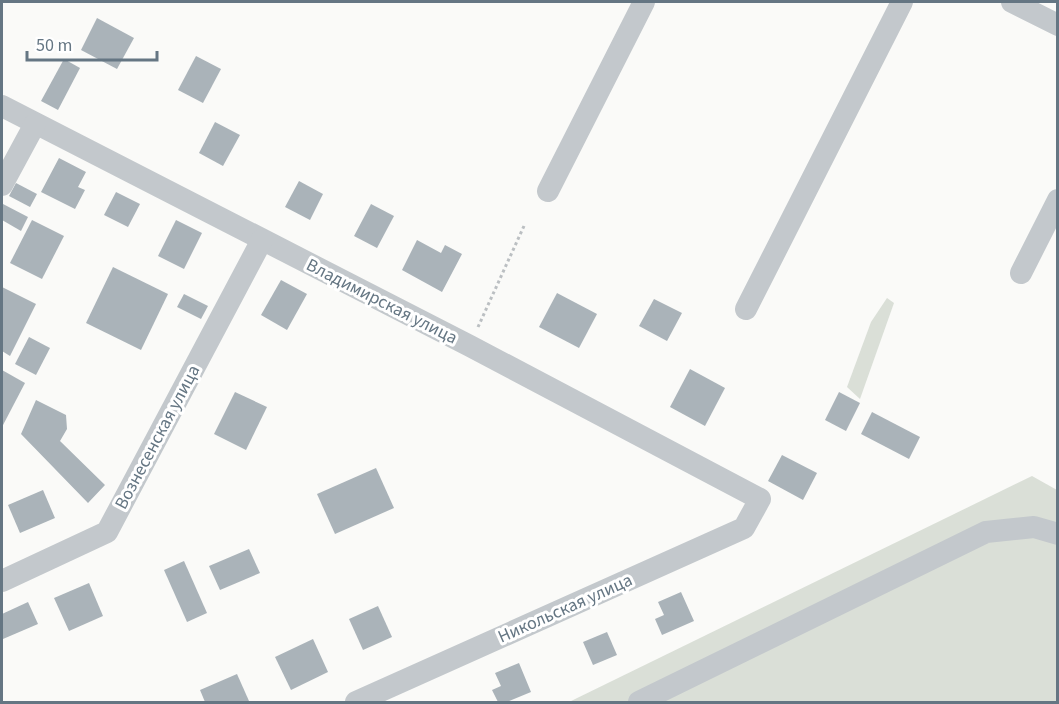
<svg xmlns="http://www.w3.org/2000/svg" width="1059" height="704" font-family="'Source Sans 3',sans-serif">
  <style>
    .green { fill: #dadfd7 }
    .building { fill: #aab3b9 }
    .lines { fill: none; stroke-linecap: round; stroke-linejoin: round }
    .path { stroke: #bbbfc2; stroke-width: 3; stroke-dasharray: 3 3; stroke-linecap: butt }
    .minor { stroke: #c3c8cc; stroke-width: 22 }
    .labels { text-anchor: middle; stroke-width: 6; stroke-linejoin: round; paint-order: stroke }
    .street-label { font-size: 18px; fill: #657683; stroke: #fff }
  </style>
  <rect width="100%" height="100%" fill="#fafaf8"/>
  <g class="green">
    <polygon points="887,298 894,303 860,399 847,387 871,322"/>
    <polygon points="1032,476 1057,490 1057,702 569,702"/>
  </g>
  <g class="building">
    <polygon points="97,18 134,38 117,69 81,50"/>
    <polygon points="196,56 221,69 203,103 178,90"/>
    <polygon points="64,59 80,68 58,110 41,101"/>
    <polygon points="215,122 240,135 223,166 199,153"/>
    <polygon points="59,158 86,172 78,187 85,190 75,209 41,192"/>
    <polygon points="299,181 323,194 310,220 285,207"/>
    <polygon points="16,183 37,194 30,207 9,196"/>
    <polygon points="116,192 140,204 128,227 104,215"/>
    <polygon points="3,204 28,217 21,231 2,220"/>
    <polygon points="371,204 394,216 377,248 354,236"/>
    <polygon points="32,220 64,236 42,279 10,263"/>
    <polygon points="176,220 202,233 184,269 158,256"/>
    <polygon points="417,240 441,253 445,245 462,254 442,292 402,270"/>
    <polygon points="113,267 168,294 141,350 86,323"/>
    <polygon points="281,280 307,294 287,330 261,315"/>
    <polygon points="2,287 36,304 10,356 2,351"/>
    <polygon points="557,293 597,314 579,348 539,327"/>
    <polygon points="184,294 208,306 201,319 177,307"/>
    <polygon points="654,299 682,313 667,341 639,326"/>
    <polygon points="29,337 50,348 36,375 15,364"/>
    <polygon points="690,369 725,388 705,426 670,407"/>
    <polygon points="2,370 25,383 2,427"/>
    <polygon points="235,392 267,407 246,450 214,434"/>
    <polygon points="839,392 860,403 846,431 825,420"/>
    <polygon points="36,400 66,415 67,429 60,441 105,485 88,503 21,434"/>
    <polygon points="872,412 920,437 909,459 861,434"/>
    <polygon points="782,455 817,473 803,500 768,481"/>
    <polygon points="376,468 394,508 335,534 317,494"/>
    <polygon points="43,490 55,518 20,533 8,505"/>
    <polygon points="249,549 260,573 220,590 209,566"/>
    <polygon points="184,561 207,613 187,622 164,570"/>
    <polygon points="89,583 103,616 69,631 54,598"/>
    <polygon points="681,592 694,621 662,635 655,619 664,615 658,602"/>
    <polygon points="28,602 38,624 3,639 2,614"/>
    <polygon points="378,606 392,637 363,650 349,619"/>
    <polygon points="607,632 617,655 593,665 583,642"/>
    <polygon points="313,639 328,672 291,690 275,657"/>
    <polygon points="519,663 531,692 507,702 498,702 492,690 501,686 495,673"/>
    <polygon points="237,674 249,701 205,702 200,690"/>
  </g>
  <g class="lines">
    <polyline class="path" points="478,327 524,226"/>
    <g class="minor">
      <polyline points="1012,2 1058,25"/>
      <polyline points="2,106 470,346 760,499 744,528 356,702"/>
      <polyline points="2,185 35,124"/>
      <polyline points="548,191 644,2"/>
      <polyline points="1021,273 1058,200"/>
      <polyline points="746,309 902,2"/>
      <polyline points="2,581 107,532 262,240"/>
      <polyline points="639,702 986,532 1034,527 1058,534"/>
    </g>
  </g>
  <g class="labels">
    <g class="street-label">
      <text transform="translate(382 301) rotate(27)" y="6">Владимирская улица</text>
      <text transform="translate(157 437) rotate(-62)" y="6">Вознесенская улица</text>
      <text transform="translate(565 608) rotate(-24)" y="6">Никольская улица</text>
    </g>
  </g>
  <rect width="1059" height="704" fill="none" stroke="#657683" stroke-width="6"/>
  <path d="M27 51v9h130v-9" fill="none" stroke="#657683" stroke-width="3"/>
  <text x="36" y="51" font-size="18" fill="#657683" stroke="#ffffff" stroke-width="4.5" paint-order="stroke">50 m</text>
</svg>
